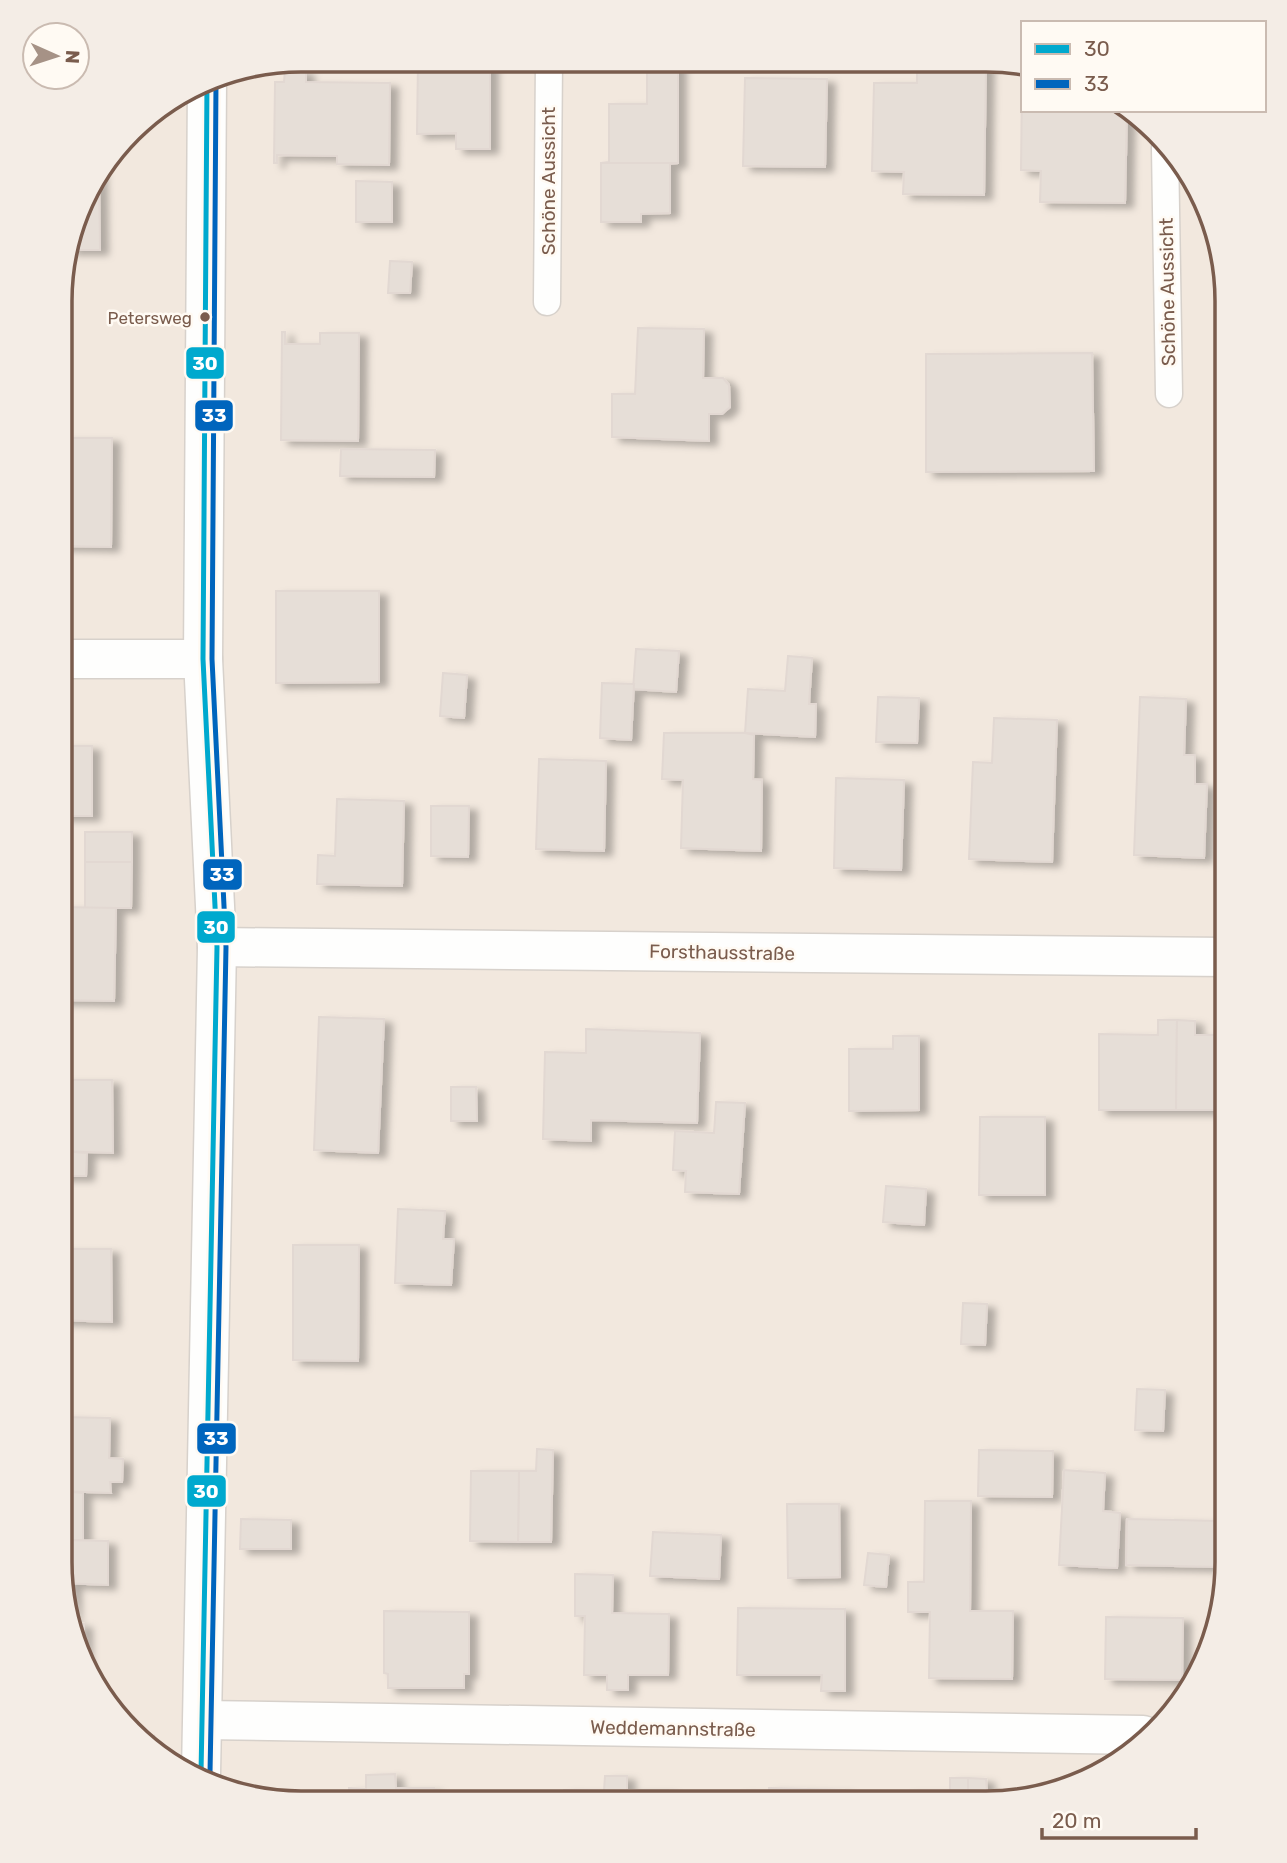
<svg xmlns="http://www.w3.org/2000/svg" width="1287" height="1863" font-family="Rubik,sans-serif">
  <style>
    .residential { fill: #f2e8de }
    .building { fill: #e6ded7; stroke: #e2d8d2; stroke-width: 2; filter: url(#shadow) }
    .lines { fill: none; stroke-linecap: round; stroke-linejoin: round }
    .lane-casing { stroke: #d7d1cb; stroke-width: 29 }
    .street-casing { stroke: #d7d1cb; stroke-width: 41 }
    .path { stroke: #dcd5d0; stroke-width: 4.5; stroke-dasharray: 2 5; stroke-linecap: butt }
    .lane { stroke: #fefefd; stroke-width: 26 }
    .street { stroke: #fefefd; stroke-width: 38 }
    .bus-1-casing { stroke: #fffaf3; stroke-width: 10 }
    .bus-2-casing { stroke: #fffaf3; stroke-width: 10 }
    .bus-1 { stroke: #00a9ce; stroke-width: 5 }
    .bus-2 { stroke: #0065bd; stroke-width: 5 }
    .bus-dot { fill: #7a5c4d; stroke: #fffaf3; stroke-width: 2.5 }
    .labels { text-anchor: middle; stroke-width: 5; stroke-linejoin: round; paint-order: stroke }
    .bus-label { font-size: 17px; fill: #7a5c4d; stroke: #fffaf3; text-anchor: end }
    .street-label { font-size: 19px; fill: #7a5c4d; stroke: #fffaf3 }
    .rim { fill: none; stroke: #7a5c4d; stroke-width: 3.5 }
    .line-badge { stroke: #fffaf3; stroke-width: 2.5 }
    .badge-label { font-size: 19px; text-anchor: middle; font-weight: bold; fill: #fff }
  </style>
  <defs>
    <filter id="shadow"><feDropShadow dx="8" dy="4.5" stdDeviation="3.5" flood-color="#0004"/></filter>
  </defs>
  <rect width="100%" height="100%" fill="#f9f5f0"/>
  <polygon class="residential" points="300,60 1018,62 1023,63 1023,110 1134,110 1203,194 1227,300 1227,1579 1187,1697 1093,1779 987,1803 269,1801 154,1754 84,1669 60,1563 62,269 92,180 142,119 223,72"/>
  <g class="building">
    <polygon points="418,60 490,60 490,149 456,149 456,133 417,134"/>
    <polygon points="647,61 678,61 678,163 601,163 609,162 609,104 647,104"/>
    <polygon points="917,61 986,62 984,195 903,194 904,172 872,171 874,83 917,83"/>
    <polygon points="285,70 306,71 306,82 390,83 389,165 337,164 337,156 277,155 277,163 274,163 275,82 284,82"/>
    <polygon points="745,78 827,79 825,167 743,166"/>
    <polygon points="1022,85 1023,110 1127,110 1125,203 1040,202 1041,171 1021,170"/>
    <polygon points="601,163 678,163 670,164 670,213 641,214 641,222 601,222"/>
    <polygon points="99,171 100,250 68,250 92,180"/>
    <polygon points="356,181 392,182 392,222 356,222"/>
    <polygon points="390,261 412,262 410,293 388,293"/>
    <polygon points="638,328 704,329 703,378 723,378 729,385 730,407 722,414 709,414 709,441 612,437 612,394 635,394"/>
    <polygon points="282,332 285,332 285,344 320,344 320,333 359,333 358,441 281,440"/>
    <polygon points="1092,353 1094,471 926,472 926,354"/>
    <polygon points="61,438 112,438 111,547 61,546"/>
    <polygon points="341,449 435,450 434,477 340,476"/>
    <polygon points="276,591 379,591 379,682 276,683"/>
    <polygon points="636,649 679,651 676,692 633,689"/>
    <polygon points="788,656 812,658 809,704 816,704 815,737 745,733 748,689 785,691"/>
    <polygon points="443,673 467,675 464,718 440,716"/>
    <polygon points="602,683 634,684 631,740 600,738"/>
    <polygon points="878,697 919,698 917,743 876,742"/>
    <polygon points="1140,697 1186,699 1184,755 1195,755 1195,784 1207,784 1204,858 1134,855"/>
    <polygon points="994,718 1057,720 1052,862 969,859 973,762 992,763"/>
    <polygon points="664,733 745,733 754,735 753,779 762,780 761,851 681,848 683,780 662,779"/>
    <rect x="61" y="746" width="31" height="70"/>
    <polygon points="539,759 606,761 604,851 536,849"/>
    <polygon points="836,778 904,780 901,870 834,868"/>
    <polygon points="337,799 404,801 402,886 317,884 318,855 335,856"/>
    <polygon points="431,806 469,806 468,857 431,856"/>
    <rect x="85" y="832" width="47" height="30"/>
    <polygon points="85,862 132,862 131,908 85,908"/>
    <polygon points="61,907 116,908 114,1001 60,1000"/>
    <polygon points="319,1017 384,1019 378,1153 314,1150"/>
    <polygon points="1158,1020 1177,1020 1176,1110 1099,1110 1099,1034 1158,1035"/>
    <polygon points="1177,1020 1195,1021 1195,1035 1227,1035 1227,1110 1176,1110"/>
    <polygon points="586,1029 700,1033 697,1123 591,1120 591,1141 543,1139 545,1052 586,1053"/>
    <polygon points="893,1036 919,1036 919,1110 849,1111 849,1049 893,1049"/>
    <polygon points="60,1080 112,1080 113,1153 60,1151"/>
    <polygon points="451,1087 476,1087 477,1121 451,1121"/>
    <polygon points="716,1102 745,1103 739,1194 685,1192 686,1171 673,1170 675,1131 714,1133"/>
    <polygon points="980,1117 1045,1117 1045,1195 979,1195"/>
    <polygon points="60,1151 87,1153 86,1176 60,1176"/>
    <polygon points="886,1186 926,1189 924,1225 883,1222"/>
    <polygon points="398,1209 445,1211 443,1239 454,1239 451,1285 395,1283"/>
    <polygon points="293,1245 359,1245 358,1361 293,1360"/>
    <polygon points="60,1249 111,1249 112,1322 60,1320"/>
    <polygon points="963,1303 987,1304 985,1345 961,1344"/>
    <polygon points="1137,1389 1165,1390 1163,1431 1135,1430"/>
    <polygon points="60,1417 110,1418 109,1458 123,1459 122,1482 110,1482 111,1493 60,1491"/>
    <polygon points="537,1449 553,1450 551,1542 518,1542 519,1471 536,1471"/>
    <polygon points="979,1450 1053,1451 1052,1497 978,1496"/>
    <polygon points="1064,1470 1105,1473 1103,1511 1120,1513 1117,1568 1059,1565"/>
    <polygon points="471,1471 519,1471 518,1542 470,1541"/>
    <polygon points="60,1491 83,1493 83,1540 60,1540"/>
    <polygon points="925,1501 971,1501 970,1611 1013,1611 1012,1679 929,1678 930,1612 908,1612 908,1582 924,1582"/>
    <polygon points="787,1504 839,1504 840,1577 788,1578"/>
    <polygon points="241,1519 291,1520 291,1549 240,1549"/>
    <polygon points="1127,1519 1221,1521 1221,1567 1126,1565"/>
    <polygon points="653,1532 721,1535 719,1579 650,1576"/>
    <polygon points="62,1540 108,1541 108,1585 64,1583 62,1571"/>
    <polygon points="868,1553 889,1555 886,1587 864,1585"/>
    <polygon points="575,1574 613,1575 612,1613 669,1614 668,1675 628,1675 628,1690 607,1690 607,1675 584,1675 585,1616 575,1616"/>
    <polygon points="64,1583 73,1583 73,1621"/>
    <polygon points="738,1608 845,1609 845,1691 821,1691 822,1675 737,1675"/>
    <polygon points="384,1611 469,1612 469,1674 464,1674 464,1688 388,1688 388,1674 384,1673"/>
    <polygon points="1106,1617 1183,1618 1182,1680 1105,1679"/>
    <polygon points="74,1623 84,1624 84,1668"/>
    <polygon points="395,1774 396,1788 434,1788 434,1802 349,1802 349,1788 366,1789 366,1775"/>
    <polygon points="605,1776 627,1776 627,1790 668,1790 668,1803 564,1802 564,1790 604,1791"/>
    <polygon points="950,1778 968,1778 968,1803 907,1803 907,1791 950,1791"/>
    <polygon points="968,1778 986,1779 987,1791 1015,1792 1015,1797 987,1803 968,1803"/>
    <polygon points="769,1788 845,1790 845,1803 738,1803 739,1791 769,1792"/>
  </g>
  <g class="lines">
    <g class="lane-casing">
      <g id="lane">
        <polyline points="1165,148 1169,394"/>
        <polyline points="547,302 549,60"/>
      </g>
    </g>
    <g class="street-casing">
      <g id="street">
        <polyline points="61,659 203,659"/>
        <polyline points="217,947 1227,957"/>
        <polyline points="203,1720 1143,1735"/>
        <polyline points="201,1773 217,947 203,659 207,81"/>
      </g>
    </g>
    <polyline class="path" points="140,1736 155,1737"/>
    <use href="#lane" class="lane"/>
    <use href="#street" class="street"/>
    <g class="bus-1-casing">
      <polyline id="bus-1" points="201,1773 217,947 203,659 207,81"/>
    </g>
    <g class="bus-2-casing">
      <polyline id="bus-2" points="210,1773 226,947 212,659 216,81"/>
    </g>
    <use href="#bus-1" class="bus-1"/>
    <use href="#bus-2" class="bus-2"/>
  </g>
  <circle class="bus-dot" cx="205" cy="317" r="6"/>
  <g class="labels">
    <g class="bus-label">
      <text x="192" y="324">Petersweg</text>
    </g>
    <g class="street-label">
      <text transform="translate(548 181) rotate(-90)" y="7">Schöne Aussicht</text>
      <text transform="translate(1167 292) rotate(-91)" y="7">Schöne Aussicht</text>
      <text transform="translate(722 952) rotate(1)" y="7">Forsthausstraße</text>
      <text transform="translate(673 1728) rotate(1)" y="7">Weddemannstraße</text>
    </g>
  </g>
  <path d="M0 0H1287V1863H0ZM301 72H986A229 229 0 0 1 1215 301V1562A229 229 0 0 1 986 1791H301A229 229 0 0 1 72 1562V301A229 229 0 0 1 301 72Z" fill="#f4ede6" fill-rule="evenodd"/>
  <path class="rim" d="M301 72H986A229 229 0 0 1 1215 301V1562A229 229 0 0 1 986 1791H301A229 229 0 0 1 72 1562V301A229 229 0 0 1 301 72Z"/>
  <g class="line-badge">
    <rect x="185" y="346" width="40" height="34" rx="7" fill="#00a9ce"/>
    <rect x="194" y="399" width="40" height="33" rx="7" fill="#0065bd"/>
    <rect x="202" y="858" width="41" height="33" rx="7" fill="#0065bd"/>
    <rect x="196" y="910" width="40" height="34" rx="7" fill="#00a9ce"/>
    <rect x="196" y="1422" width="41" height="33" rx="7" fill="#0065bd"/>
    <rect x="186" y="1474" width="41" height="34" rx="7" fill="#00a9ce"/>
  </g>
  <g class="badge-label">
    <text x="205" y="370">30</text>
    <text x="214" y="422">33</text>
    <text x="222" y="881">33</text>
    <text x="216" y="934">30</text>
    <text x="216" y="1445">33</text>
    <text x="206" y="1498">30</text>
  </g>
  <rect x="1021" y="21" width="245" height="91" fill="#fffaf3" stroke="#cabbb1" stroke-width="2"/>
  <rect x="1035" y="44" width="35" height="10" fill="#00a9ce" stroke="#cabbb1" stroke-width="2"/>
  <text x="1084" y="56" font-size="21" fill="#7a5c4d">30</text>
  <rect x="1035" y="79" width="35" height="10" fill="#0065bd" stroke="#cabbb1" stroke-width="2"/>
  <text x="1084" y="91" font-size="21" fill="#7a5c4d">33</text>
  <g transform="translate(56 56) rotate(93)"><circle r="33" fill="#fffaf3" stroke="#cabbb1" stroke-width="2"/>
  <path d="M0-5L12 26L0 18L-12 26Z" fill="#a69286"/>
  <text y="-10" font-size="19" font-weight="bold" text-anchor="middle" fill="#7a5c4d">N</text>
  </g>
  <path d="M1042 1828v10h154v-10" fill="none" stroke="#7a5c4d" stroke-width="3.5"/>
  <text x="1052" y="1828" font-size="21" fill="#7a5c4d" stroke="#fffaf3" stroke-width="5" paint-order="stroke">20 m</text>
</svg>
